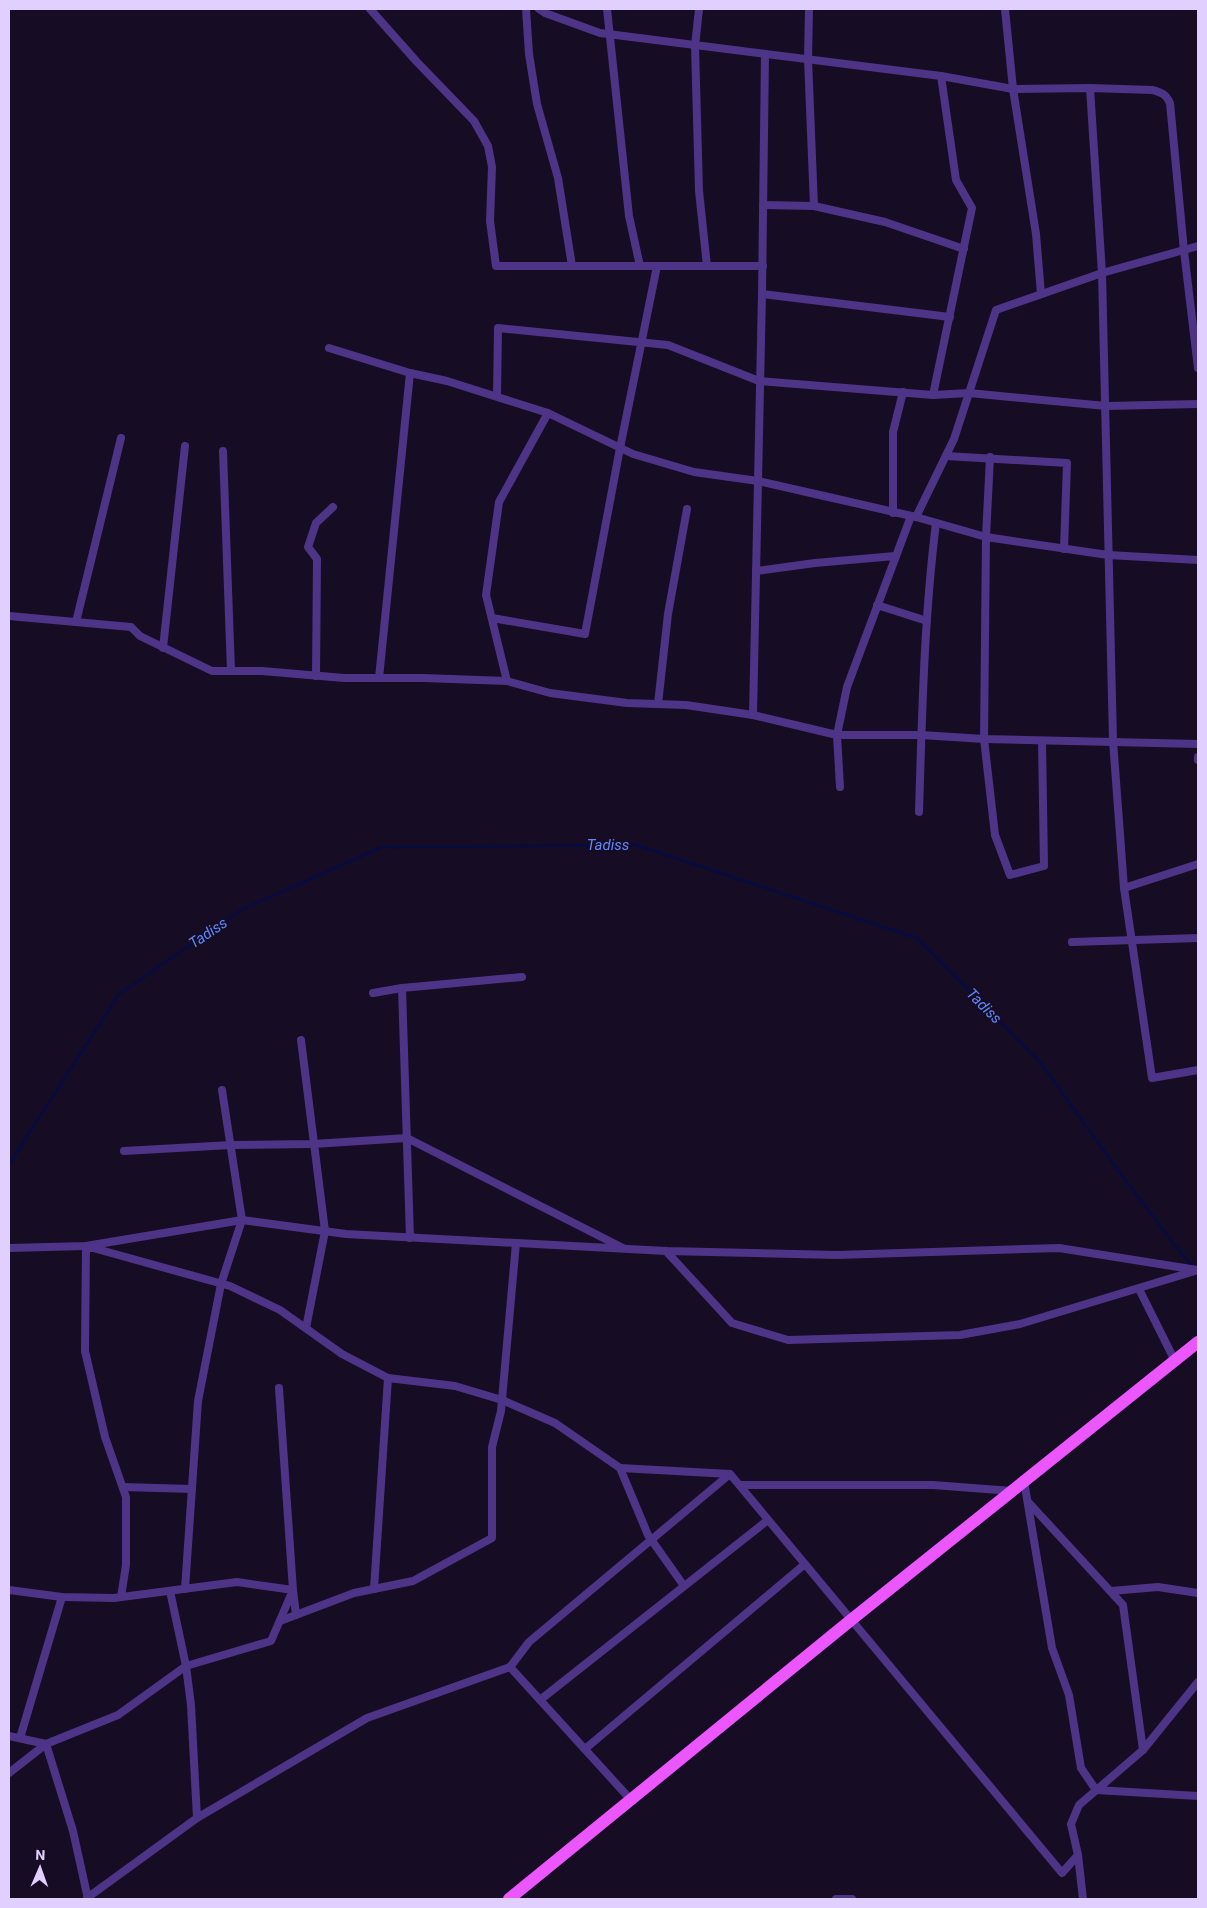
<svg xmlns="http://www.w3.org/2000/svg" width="1207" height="1908" font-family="Roboto,sans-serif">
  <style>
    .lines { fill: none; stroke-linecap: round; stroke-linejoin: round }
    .stream { stroke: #060c43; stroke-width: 2.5 }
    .street { stroke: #4d3486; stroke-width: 8 }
    .primary { stroke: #ec56ff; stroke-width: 12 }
    .labels { text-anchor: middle; stroke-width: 4; stroke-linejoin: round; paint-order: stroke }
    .water-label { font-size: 15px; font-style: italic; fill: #5d89ff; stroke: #160c23 }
  </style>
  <rect width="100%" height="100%" fill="#160c23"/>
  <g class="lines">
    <polyline class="stream" points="9,1164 119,994 243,909 382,847 636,845 917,938 1040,1062 1117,1169 1183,1256 1195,1268"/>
    <g class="street">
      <polyline points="370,9 417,62 474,121 488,146 492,167 490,221 496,266 763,266"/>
      <polyline points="526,9 529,54 537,104 558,178 572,266"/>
      <path d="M 539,9 L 545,13 L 600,33 L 941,76 L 1013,89 L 1090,88 L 1153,90 C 1162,93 1166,94 1170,103 L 1184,251 L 1198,368"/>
      <polyline points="607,9 629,216 640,266"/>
      <polyline points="699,9 695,46 699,191 707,266"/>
      <polyline points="809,9 808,59 814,206"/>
      <polyline points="1005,9 1013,89 1036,234 1041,294"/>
      <polyline points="1090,88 1102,273 1113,741 1124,888 1152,1078 1198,1070"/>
      <polyline points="763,205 814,206 885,222 964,249"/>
      <polyline points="762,294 950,317"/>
      <polyline points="329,348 410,373 447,381 548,413 633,454 694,472 758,481 824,496 916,517 986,537 1108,555 1198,560"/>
      <polyline points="933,395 972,208 956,180 941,76"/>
      <polyline points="497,396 498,328 668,345 759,381 933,395 969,393 1106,406 1198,404"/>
      <polyline points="223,451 231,671"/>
      <polyline points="946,456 1067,463 1064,549"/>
      <polyline points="990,457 986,537 984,739 995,835 1010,875 1044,866 1042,741"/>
      <polyline points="893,513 893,432 903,392"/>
      <polyline points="916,517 954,439 996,310 1102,273 1198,246"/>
      <polyline points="756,571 815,563 895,556"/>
      <polyline points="877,605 927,621"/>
      <polyline points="9,616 131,627 140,636 212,671 262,671 344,678 423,678 507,681 550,693 627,703 686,705 753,715 837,735 921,735 984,739 1198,744"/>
      <polyline points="492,618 585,634 620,448 657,266"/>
      <polyline points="76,622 121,438"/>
      <polyline points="163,648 185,446"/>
      <polyline points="316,676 317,559 308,547 316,523 333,507"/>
      <polyline points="379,678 410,373"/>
      <polyline points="507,681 486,595 499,502 548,413"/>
      <polyline points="658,704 668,614 687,509"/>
      <polyline points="753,715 762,294 765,54"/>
      <polyline points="1198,757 1198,760"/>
      <polyline points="840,787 837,735 847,687 911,516"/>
      <path d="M 919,812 C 922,716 924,619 936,523"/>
      <polyline points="1124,888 1198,864"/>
      <polyline points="1072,942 1198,938"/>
      <polyline points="402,988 410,1238"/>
      <polyline points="373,993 402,988 522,977"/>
      <polyline points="301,1040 325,1231 306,1328"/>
      <polyline points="124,1151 231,1145 313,1144 407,1138 623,1248"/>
      <polyline points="9,1248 86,1246 242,1220 346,1234 666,1251 837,1255 1059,1248 1197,1270"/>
      <polyline points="666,1251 732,1323 788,1340 960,1335 1020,1324 1195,1271"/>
      <polyline points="1139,1289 1175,1361"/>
      <polyline points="279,1388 293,1590 296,1615"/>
      <polyline points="620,1468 648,1535 684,1586"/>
      <polyline points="1024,1481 1052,1648 1069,1695 1081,1768 1096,1790 1198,1796"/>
      <polyline points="740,1485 933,1485 1012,1491"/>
      <polyline points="123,1487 192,1489"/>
      <polyline points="1029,1503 1123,1605 1143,1750"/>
      <polyline points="185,1589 198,1401 221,1284 242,1220 222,1090"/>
      <polyline points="374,1589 388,1378"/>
      <polyline points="9,1590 62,1597 114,1598 237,1582 293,1590 271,1641 186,1666 118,1715 46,1744 9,1736"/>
      <polyline points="170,1591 186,1666 191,1705 197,1818"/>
      <polyline points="1111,1591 1158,1587 1198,1593"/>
      <polyline points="121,1597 126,1565 126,1497 105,1437 85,1351 86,1246 230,1286 280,1310 342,1354 388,1378 455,1386 502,1400 555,1423 620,1468 730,1474 1062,1873 1078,1855 1071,1824 1079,1805 1143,1750 1198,1682"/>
      <polyline points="280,1621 354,1593 413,1581 492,1538 492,1447 501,1411 516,1243"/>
      <polyline points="510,1667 631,1800"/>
      <polyline points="540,1700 768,1520"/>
      <polyline points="20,1738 62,1597"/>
      <polyline points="585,1749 805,1564"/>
      <polyline points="9,1773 46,1744 73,1831 88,1899"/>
      <polyline points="1078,1855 1083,1899"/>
      <polyline points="87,1898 197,1818 367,1718 510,1667 529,1642 730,1474"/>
      <polyline points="836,1899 852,1899"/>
    </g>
    <polyline class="primary" points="509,1899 851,1620 1198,1342"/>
  </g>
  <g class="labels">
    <g class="water-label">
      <text x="608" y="850">Tadiss</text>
      <text transform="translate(208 933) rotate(-34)" y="5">Tadiss</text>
      <text transform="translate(984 1006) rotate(45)" y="5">Tadiss</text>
    </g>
  </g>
  <rect width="1207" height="1908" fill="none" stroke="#e1cfff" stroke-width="20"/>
  <g transform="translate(40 1868) rotate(2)" stroke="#160c23" stroke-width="4" paint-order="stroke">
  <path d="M0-4L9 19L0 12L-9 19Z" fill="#e1cfff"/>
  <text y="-8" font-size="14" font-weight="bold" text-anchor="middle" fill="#e1cfff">N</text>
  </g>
</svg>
